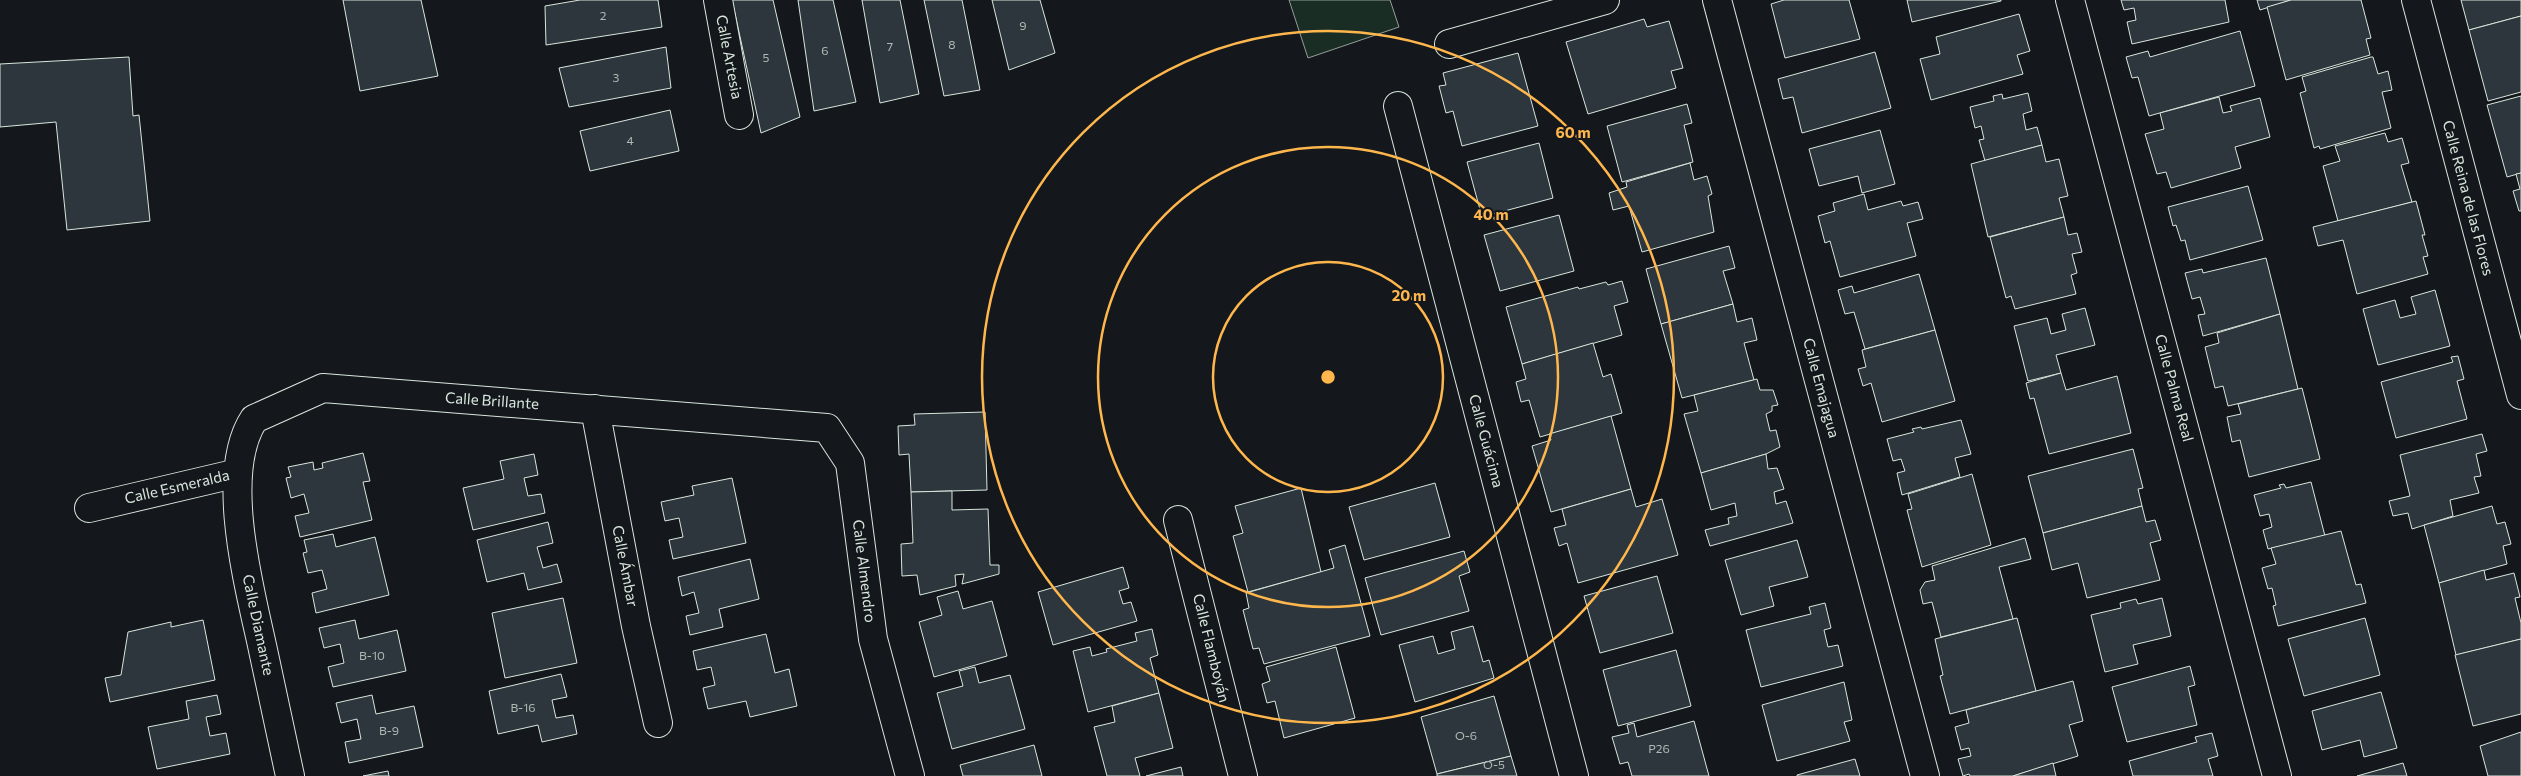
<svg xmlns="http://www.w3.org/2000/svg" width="2521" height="776" font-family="Commissioner,sans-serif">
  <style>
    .garden { fill: #1a2d24; stroke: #939e99 }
    .building { fill: #2c363c; stroke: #d8e6dc }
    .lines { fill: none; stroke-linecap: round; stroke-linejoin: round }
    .minor-casing { stroke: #d8e6dc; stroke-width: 30 }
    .minor { stroke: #14181c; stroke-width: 28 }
    .ring { fill: none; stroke: #ffb74d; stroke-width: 2.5 }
    .labels { text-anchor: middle; stroke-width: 4; stroke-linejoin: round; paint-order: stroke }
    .number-label { font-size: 12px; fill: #adbab4 }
    .street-label { font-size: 15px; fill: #d8e6dc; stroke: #14181c }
    .centre { fill: #ffb74d; stroke: #14181c; stroke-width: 2.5 }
    .ring-label { font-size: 15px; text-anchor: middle; font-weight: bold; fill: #ffb74d; stroke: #14181c; stroke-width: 4; stroke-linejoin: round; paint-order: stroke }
  </style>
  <rect width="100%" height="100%" fill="#14181c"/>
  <polygon class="garden" points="1289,0 1390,0 1399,27 1308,58"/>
  <g class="building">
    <polygon points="343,0 421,0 438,76 360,91"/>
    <polygon points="580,0 658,0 662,27 546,45 545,6"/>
    <polygon points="732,0 773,0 800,117 761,133"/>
    <polygon points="798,0 833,0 856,102 814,111"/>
    <polygon points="862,0 900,0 919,94 880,103"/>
    <polygon points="924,0 962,0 980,90 944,96"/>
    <polygon points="992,0 1040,0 1055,53 1009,70"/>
    <polygon points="1784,0 1849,0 1860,39 1785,58 1771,4"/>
    <polygon points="1907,0 2001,0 2001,1 1912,22"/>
    <polygon points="2121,0 2225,0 2229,22 2132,44 2127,22 2136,20 2134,8 2124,10"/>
    <polygon points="2257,0 2291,0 2260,10"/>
    <polygon points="2291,0 2361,0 2371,38 2366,39 2370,55 2286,80 2267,7"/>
    <polygon points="2461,0 2521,0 2521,16 2469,30"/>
    <polygon points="2019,14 2030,51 2017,55 2023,74 1931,100 1920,59 1940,54 1936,37"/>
    <polygon points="2521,16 2521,92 2488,101 2469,30"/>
    <polygon points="1644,19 1647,27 1669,21 1683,68 1671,71 1676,88 1588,114 1566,42"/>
    <polygon points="2240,31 2255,86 2149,116 2138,77 2132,78 2126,57 2148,51 2150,57"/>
    <polygon points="666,47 671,88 569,107 559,68"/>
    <polygon points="1875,52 1891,108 1802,133 1793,97 1783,99 1778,79"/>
    <polygon points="1518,53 1538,126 1462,146 1453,111 1446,113 1439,86 1446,85 1443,73"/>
    <polygon points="129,57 133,116 139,115 150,221 67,230 56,122 0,127 0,64"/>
    <polygon points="2371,57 2373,57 2378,74 2388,71 2392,90 2382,92 2391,128 2320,149 2319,146 2314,148 2300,93 2306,91 2302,77"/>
    <polygon points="2028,93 2032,111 2023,114 2026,130 2037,127 2042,145 1985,161 1979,140 1984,139 1981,126 1975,128 1970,107 1994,101 1993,96 2002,94 2003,99"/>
    <polygon points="2521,96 2521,173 2507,177 2487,105"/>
    <polygon points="2219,97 2223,113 2232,111 2230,106 2260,98 2270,137 2235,147 2241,168 2171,188 2166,172 2157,174 2145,134 2164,129 2160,113"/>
    <polygon points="1687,104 1692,123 1684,125 1693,162 1622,182 1607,126"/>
    <polygon points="670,110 679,151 590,171 580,131"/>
    <polygon points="1880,130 1895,184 1862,193 1858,176 1819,186 1809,149"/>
    <polygon points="2385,133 2388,142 2402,138 2409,163 2401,165 2412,202 2338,221 2323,166 2340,161 2335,146"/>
    <polygon points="1539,143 1553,198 1482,217 1467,162"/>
    <polygon points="2042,145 2046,162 2059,159 2068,196 2059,198 2064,217 1988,237 1971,164"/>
    <polygon points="1690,163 1694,180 1707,176 1712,194 1708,196 1714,232 1642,252 1629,206 1613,210 1609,193 1627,187 1626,182"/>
    <polygon points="2521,173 2521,211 2519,211 2513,191 2520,189 2516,174"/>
    <polygon points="2248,186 2263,240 2190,260 2185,240 2181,241 2176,225 2173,226 2168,207"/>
    <polygon points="1864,194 1868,210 1901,201 1903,206 1918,202 1923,219 1907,223 1916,256 1840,277 1830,241 1825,243 1818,216 1835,211 1833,203"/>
    <polygon points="2416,201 2425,235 2422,235 2428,256 2423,257 2428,274 2357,294 2343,240 2318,246 2313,227"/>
    <polygon points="1559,215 1574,271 1500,291 1484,235"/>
    <polygon points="2064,217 2068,235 2077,233 2082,252 2072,254 2077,273 2071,275 2076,294 2015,309 2011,296 2006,298 1990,237"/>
    <polygon points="1729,246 1735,268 1723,271 1733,304 1661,324 1646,269"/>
    <polygon points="2266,258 2280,314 2203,336 2198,315 2205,314 2200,297 2192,299 2185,273 2202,269 2203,273"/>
    <polygon points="1919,274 1935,330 1865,349 1854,312 1845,314 1838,290 1852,286 1854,293"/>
    <polygon points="1622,281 1628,302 1614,306 1622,335 1522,364 1506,307 1578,287 1579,289 1606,282 1608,285"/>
    <polygon points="2435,290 2450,346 2378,365 2363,309 2395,300 2400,318 2416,314 2411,297"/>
    <polygon points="1733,304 1737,322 1752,318 1757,340 1744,343 1754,380 1682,398 1661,324"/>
    <polygon points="2085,308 2095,345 2056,355 2061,373 2028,381 2014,326 2047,318 2051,334 2066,330 2062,314"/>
    <polygon points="2280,314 2298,389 2228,406 2223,386 2215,388 2205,347 2219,343 2217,333"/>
    <polygon points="1935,330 1955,401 1882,422 1871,383 1863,386 1858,369 1866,367 1862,350"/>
    <polygon points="1593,343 1603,377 1611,374 1622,413 1540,437 1529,400 1521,402 1516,382 1526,379 1522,364"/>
    <polygon points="2458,356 2464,379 2457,381 2467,419 2396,438 2381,382 2453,362 2451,357"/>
    <polygon points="2061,373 2066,390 2117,376 2131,433 2049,454 2034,398 2030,399 2026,383"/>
    <polygon points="1757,379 1760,390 1773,390 1778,405 1772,406 1772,411 1766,414 1770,431 1776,430 1780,447 1766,454 1701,473 1684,414 1698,411 1694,395"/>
    <polygon points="2302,388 2320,459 2249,477 2240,440 2232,442 2227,417 2241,414 2238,404"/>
    <polygon points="985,412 987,490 911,492 909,454 899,455 898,426 915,425 914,414"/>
    <polygon points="1611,416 1631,489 1551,512 1532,446 1551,440 1549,434"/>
    <polygon points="1961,420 1971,454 1955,458 1960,477 1902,495 1897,473 1905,471 1901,459 1893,461 1887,439 1914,432 1912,429 1921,427 1922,429"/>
    <polygon points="2482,434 2487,451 2476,454 2481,476 2474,477 2479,493 2450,500 2453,516 2412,529 2408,513 2393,516 2389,501 2410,496 2400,455"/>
    <polygon points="2133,449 2143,488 2138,489 2142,506 2043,533 2028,476"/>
    <polygon points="363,453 370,481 363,482 372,520 300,537 295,516 309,513 304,494 291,498 286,478 291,477 288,467 313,462 314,470 323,468 322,463"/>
    <polygon points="534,454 538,475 524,478 528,496 541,494 545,513 473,530 463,488 504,479 500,461"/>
    <polygon points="1766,454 1768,469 1777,468 1784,489 1774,492 1776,504 1786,501 1793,523 1710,546 1705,530 1729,524 1728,518 1737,516 1735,503 1711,510 1701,473"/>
    <polygon points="1972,474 1991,545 1922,567 1907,510 1912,509 1908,494"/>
    <polygon points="732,478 746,543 673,559 669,540 683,537 679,518 665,521 661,502 694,495 692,486"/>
    <polygon points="2311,482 2325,536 2268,549 2263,530 2272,527 2269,514 2260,516 2254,495 2281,488 2279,485 2284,484 2286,488"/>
    <polygon points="1435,483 1450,537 1364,560 1349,507"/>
    <polygon points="1301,488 1321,572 1248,592 1233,536 1243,533 1235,506"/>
    <polygon points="1631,489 1636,507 1662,499 1678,555 1578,583 1567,543 1559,546 1554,528 1566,525 1562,509"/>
    <polygon points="952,491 952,510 988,509 990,565 999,565 999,574 962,584 964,574 955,575 956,586 920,595 917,575 902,576 901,544 913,543 911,492"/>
    <polygon points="2142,506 2146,522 2155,520 2161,540 2150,543 2160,580 2087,598 2078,563 2052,570 2043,533"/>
    <polygon points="2492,506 2497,524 2505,522 2511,544 2503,546 2507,564 2439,583 2424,525"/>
    <polygon points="548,522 553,543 537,547 543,568 557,564 562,582 528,590 524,573 487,582 477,540"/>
    <polygon points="2341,531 2356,585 2361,584 2366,603 2278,626 2273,606 2276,605 2272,588 2268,589 2262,568 2276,564 2271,548"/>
    <polygon points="333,534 336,547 375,537 389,595 316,613 312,593 327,589 322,570 308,573 303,553 307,552 304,540"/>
    <polygon points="2025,538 2031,559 1999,567 2013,619 1941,637 1932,602 1923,604 1920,590 1925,582 1935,580 1932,566"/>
    <polygon points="1797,540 1808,577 1769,587 1774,606 1741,615 1725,560"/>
    <polygon points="1345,545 1370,636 1264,664 1259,648 1253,649 1243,610 1249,608 1246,593 1334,568 1329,550"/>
    <polygon points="1464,551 1470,572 1459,576 1469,611 1381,635 1365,578"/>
    <polygon points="750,559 759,599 719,609 723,627 690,635 686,616 699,613 694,592 682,596 678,577"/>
    <polygon points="1123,567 1129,588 1119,591 1123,604 1131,602 1137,621 1053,645 1038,592"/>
    <polygon points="2484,570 2486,580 2514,573 2520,597 2515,598 2521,623 2521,639 2456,655 2439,583"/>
    <polygon points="1657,576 1673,633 1600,653 1584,596"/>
    <polygon points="958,591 963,609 992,601 1007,656 934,677 919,622 942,615 937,597"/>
    <polygon points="563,598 577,663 505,678 492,613"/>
    <polygon points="2162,598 2171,636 2133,645 2138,664 2105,672 2091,615 2121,608 2120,603 2136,599 2138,604"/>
    <polygon points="1825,603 1831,628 1824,630 1828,647 1838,645 1843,666 1761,687 1746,630 1811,614 1809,607"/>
    <polygon points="2017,618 2036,691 1950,714 1940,676 1943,675 1935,639"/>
    <polygon points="2365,618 2380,675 2304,696 2288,639"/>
    <polygon points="203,620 215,680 110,702 105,678 121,675 128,632 171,622 171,627"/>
    <polygon points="355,620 359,639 397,630 406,671 333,687 328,667 344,663 340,644 324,648 319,628"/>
    <polygon points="1473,626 1483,662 1489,660 1494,678 1415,702 1399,645 1433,636 1438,654 1455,649 1451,632"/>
    <polygon points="1152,629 1158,655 1150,658 1159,693 1088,712 1073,651 1090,647 1092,656 1107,652 1106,649 1137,641 1135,633"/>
    <polygon points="766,634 775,673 789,669 797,706 750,717 746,701 708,709 703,688 715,685 711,667 697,670 693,651"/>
    <polygon points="2521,639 2521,714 2473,726 2455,655"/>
    <polygon points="1336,647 1355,718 1284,738 1275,701 1267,703 1262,684 1270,681 1266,667"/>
    <polygon points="1676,650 1691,706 1618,726 1603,670"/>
    <polygon points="2190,666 2195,685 2188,687 2197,725 2127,742 2112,687"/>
    <polygon points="975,667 979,683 1010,675 1025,729 952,749 937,693 963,686 959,671"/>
    <polygon points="561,674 567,697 552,700 556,718 573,715 577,734 542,742 538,725 498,734 489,691"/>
    <polygon points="2073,681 2083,721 2069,725 2078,756 2013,776 1970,776 1969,774 1963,776 1958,759 1971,756 1969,748 1961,750 1955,727 1969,723 1966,710"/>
    <polygon points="1844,682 1852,720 1844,722 1850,741 1777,761 1762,705"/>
    <polygon points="2381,692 2397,748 2364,757 2360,740 2322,750 2312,711"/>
    <polygon points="1159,693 1173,748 1135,758 1140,776 1107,776 1094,727 1115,722 1112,706"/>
    <polygon points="217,695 221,714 206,717 210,736 226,733 230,754 157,769 148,727 189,719 186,701"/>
    <polygon points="372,695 376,714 414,706 423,747 349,763 345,742 361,739 357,719 341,723 336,703"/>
    <polygon points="1494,696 1511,756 1437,774 1421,717"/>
    <polygon points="1694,721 1709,776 1632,776 1628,762 1620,764 1612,737 1629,733 1627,725 1634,723 1637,737"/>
    <polygon points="2521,732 2521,776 2488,776 2480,746"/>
    <polygon points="2212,733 2218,756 2208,759 2213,776 2133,776 2129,761 2197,742 2195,737"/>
    <polygon points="1034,745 1042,776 963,776 960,765"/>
    <polygon points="1511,756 1517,776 1437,776 1437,774"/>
    <polygon points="1855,759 1860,776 1797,776 1797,775"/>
    <polygon points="2053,763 2056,776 2013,776"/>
    <polygon points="2403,763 2407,776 2357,776"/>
    <polygon points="1181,767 1183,776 1146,776"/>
    <polygon points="388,771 389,776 363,776"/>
  </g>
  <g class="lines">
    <g class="minor-casing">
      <g id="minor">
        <polyline points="718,0 739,115"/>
        <polyline points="1717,0 1925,776"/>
        <polyline points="2070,0 2277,776"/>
        <polyline points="2416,0 2521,395"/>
        <polyline points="1449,44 1605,0"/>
        <polyline points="1398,106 1574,776"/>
        <polyline points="595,409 636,626 658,723"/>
        <polyline points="89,508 238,473"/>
        <polyline points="1178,520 1243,776"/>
        <path d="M 290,776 C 281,734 272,692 263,650 C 250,589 218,474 254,419 L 323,388 L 827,428 L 850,463 L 873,639 L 910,776"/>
      </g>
    </g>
    <use href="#minor" class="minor"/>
  </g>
  <g class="ring">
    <circle cx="1328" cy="377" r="115"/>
    <circle cx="1328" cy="377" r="230"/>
    <circle cx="1328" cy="377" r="346"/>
  </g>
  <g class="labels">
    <g class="number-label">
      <text x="603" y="20">2</text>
      <text x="1023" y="30">9</text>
      <text x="952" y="49">8</text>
      <text x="890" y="51">7</text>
      <text x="825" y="55">6</text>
      <text x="766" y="62">5</text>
      <text x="616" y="82">3</text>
      <text x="630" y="145">4</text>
      <text x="372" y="660">B-10</text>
      <text x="523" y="712">B-16</text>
      <text x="389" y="735">B-9</text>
      <text x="1466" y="740">O-6</text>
      <text x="1659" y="753">P26</text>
      <text x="1494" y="769">O-5</text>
    </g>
    <g class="street-label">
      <text transform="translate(729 57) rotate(79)" y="5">Calle Artesia</text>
      <text transform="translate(2468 198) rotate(75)" y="5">Calle Reina de las Flores</text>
      <text transform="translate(1821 388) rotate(75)" y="5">Calle Emajagua</text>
      <text transform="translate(2174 388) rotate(75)" y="5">Calle Palma Real</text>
      <text transform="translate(492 401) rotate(4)" y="5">Calle Brillante</text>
      <text transform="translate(1486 441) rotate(75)" y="5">Calle Guácima</text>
      <text transform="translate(177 487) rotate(-13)" y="5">Calle Esmeralda</text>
      <text transform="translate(625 566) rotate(79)" y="5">Calle Ámbar</text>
      <text transform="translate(864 571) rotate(83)" y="5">Calle Almendro</text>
      <text transform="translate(258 625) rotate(78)" y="5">Calle Diamante</text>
      <text transform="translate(1211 648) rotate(76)" y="5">Calle Flamboyán</text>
    </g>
  </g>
  <circle cx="1328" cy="377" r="8" class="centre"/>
  <g class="ring-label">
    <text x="1573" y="138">60 m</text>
    <text x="1491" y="220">40 m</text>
    <text x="1409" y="301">20 m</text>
  </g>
</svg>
